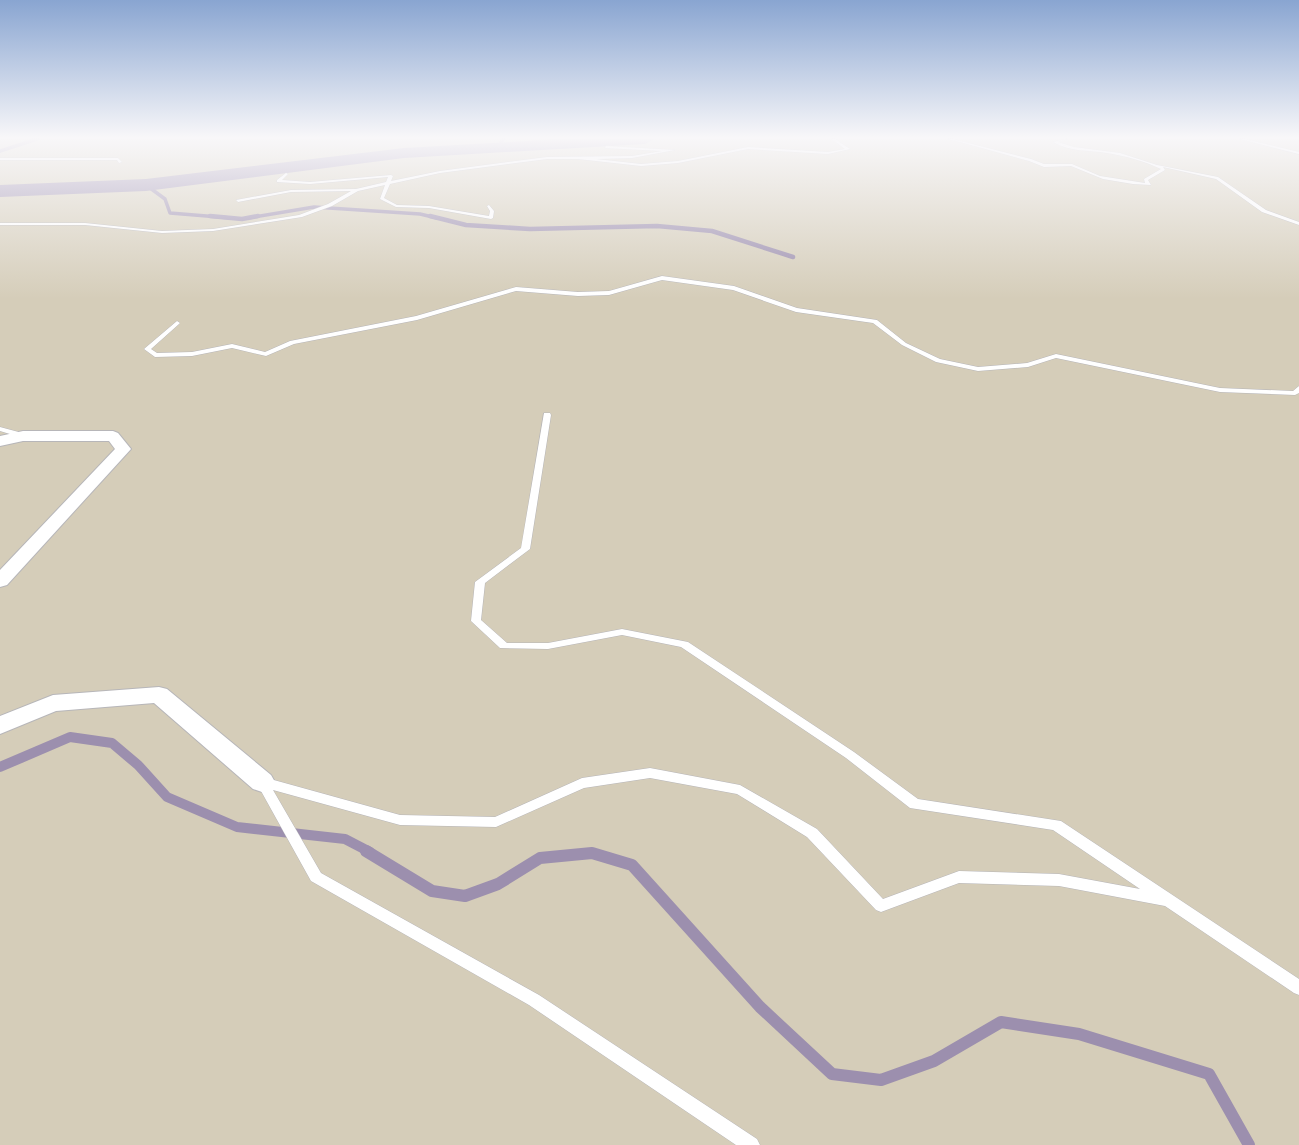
<svg xmlns="http://www.w3.org/2000/svg" width="1299" height="1145" font-family="Arial,sans-serif">
  <style>
    .green { fill: #d5cdb9 }
    .lines { fill: none; stroke-linecap: round; stroke-linejoin: round }
    .stream-far3 { stroke: #9c8fae; stroke-width: 3.5 }
    .stream-far2 { stroke: #9c8fae; stroke-width: 4.5 }
    .stream-far1 { stroke: #9c8fae; stroke-width: 10 }
    .stream { stroke: #9c8fae; stroke-width: 12 }
    .river { fill: #9c8fae; fill-rule: evenodd }
    .lane-casing { stroke: #b7b6b9; stroke-width: 1 }
    .street-casing { stroke: #b7b6b9; stroke-width: 2 }
    .lane { fill: #fff; fill-rule: evenodd }
    .street { fill: #fff; fill-rule: evenodd }
  </style>
  <rect width="100%" height="100%" fill="#f0eef2"/>
  <rect class="green" x="0" y="139" width="1299" height="1006"/>
  <g class="lines">
    <g class="stream-far3">
      <polyline points="499,146 503,139"/>
      <polyline points="0,151 37,139"/>
      <polyline points="146,185 165,199 170,213 231,218"/>
      <polyline points="248,218 314,207 420,214 437,218"/>
    </g>
    <g class="stream-far2">
      <polyline points="210,216 242,219 258,216"/>
      <polyline points="430,216 466,225 530,229 657,226 712,231 793,257"/>
    </g>
    <polyline class="stream-far1" points="0,767 70,737 112,743 138,765 167,797 237,827 345,839 370,852"/>
    <polyline class="stream" points="366,851 432,891 465,896 498,884 540,858 592,853 632,865 760,1007 832,1074 881,1080 934,1061 1001,1022 1079,1034 1209,1074 1249,1145"/>
    <polygon class="river" points="563,139 654,139 645,144 404,158 146,191 0,197 0,185 146,179 404,148"/>
    <g class="lane-casing">
      <g id="lane">
        <polygon points="832,139 835,139 850,149 828,154 748,149 678,163 641,166 578,159 547,159 440,173 390,184 384,198 397,205 429,206 489,216 490,211 487,206 489,205 494,211 493,218 491,219 429,208 396,207 380,199 385,185 358,191 332,206 302,217 213,231 162,233 85,225 0,225 0,223 85,223 162,231 213,229 299,215 328,204 351,191 291,192 238,202 236,200 291,190 356,189 386,182 388,177 310,184 277,182 277,180 286,173 288,174 282,180 310,182 391,175 393,176 391,181 440,171 547,157 632,156 662,151 605,148 606,146 675,150 632,158 596,159 641,164 678,161 748,147 828,152 845,149"/>
        <path d="M 949,139 L 953,139 L 1031,159 L 1044,164 L 1072,164 L 1100,176 L 1145,183 L 1144,179 L 1161,169 C 1144,161 1126,156 1107,153 C 1089,150 1070,152 1053,142 L 1067,139 L 1058,142 L 1074,147 L 1120,153 L 1157,165 L 1218,177 L 1266,210 L 1299,222 L 1299,225 L 1262,212 L 1216,179 L 1163,167 L 1165,170 L 1148,180 L 1151,185 L 1133,184 L 1103,179 L 1071,166 L 1044,167 L 1029,161 Z"/>
        <polygon points="1240,139 1245,139 1299,152 1299,154"/>
        <polygon points="0,158 118,158 122,162 119,163 117,160 0,160"/>
        <polygon points="662,276 734,286 797,308 877,320 906,343 940,359 978,367 1027,363 1056,354 1220,388 1293,391 1299,386 1299,393 1295,395 1220,392 1056,358 1028,367 978,371 936,362 902,345 873,323 796,312 733,290 662,280 609,295 578,296 516,291 417,320 294,344 266,356 232,348 192,356 155,357 144,349 177,321 180,323 179,324 151,349 157,353 192,352 232,344 265,352 290,341 416,316 516,287 578,292 609,291"/>
        <polygon points="544,413 550,413 551,415 530,549 485,583 481,620 507,643 548,643 622,629 688,642 854,752 918,799 1061,821 1299,979 1299,995 1294,993 1165,906 1059,886 959,883 881,912 876,910 807,837 737,794 650,778 584,788 496,827 400,825 273,790 321,873 539,995 757,1139 760,1145 736,1145 529,1005 311,881 256,782 258,779 263,777 400,815 495,817 582,778 650,768 740,785 817,829 883,899 959,871 1059,874 1140,889 1053,830 910,808 846,758 681,647 622,635 548,649 500,648 471,621 475,582 521,548"/>
        <polygon points="0,427 26,434 27,436 23,438 0,431"/>
      </g>
    </g>
    <g class="street-casing">
      <g id="street">
        <polygon points="23,431 113,431 118,433 131,449 7,585 0,587 0,570 115,449 109,441 23,441 0,446 0,436"/>
        <polygon points="159,687 167,689 271,775 275,782 271,789 262,792 253,789 154,703 56,711 0,734 0,716 53,695"/>
      </g>
    </g>
    <use href="#lane" class="lane"/>
    <use href="#street" class="street"/>
  </g>
  <linearGradient id="sky" x2="0" y2="1"><stop stop-color="#89a5d1"/><stop offset="0.46" stop-color="#f8f7f9"/><stop offset="1" stop-color="#f8f7f9" stop-opacity="0"/></linearGradient>
  <rect width="1299" height="299" fill="url(#sky)"/>
</svg>
